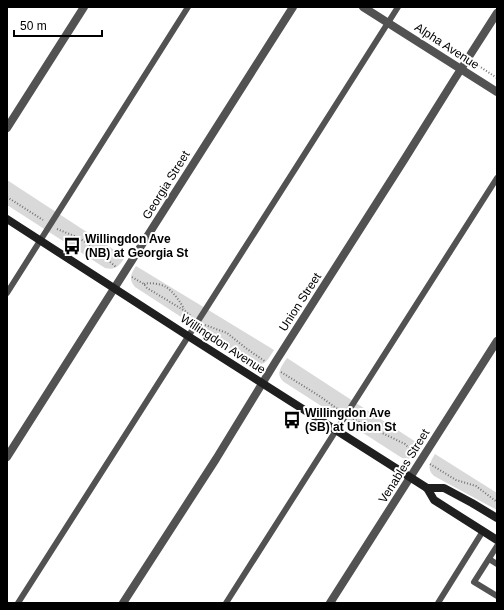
<svg xmlns="http://www.w3.org/2000/svg" width="504" height="610" font-family="Helvetica,sans-serif">
  <style>
    .green { fill: #d9d9d9 }
    .lines { fill: none; stroke-linecap: round; stroke-linejoin: round }
    .path { stroke: #747474; stroke-width: 2; stroke-dasharray: 1 2; stroke-linecap: butt }
    .lane { stroke: #525252; stroke-width: 6 }
    .street { stroke: #525252; stroke-width: 8 }
    .secondary { stroke: #1f1f1f; stroke-width: 8 }
    .labels { text-anchor: middle; stroke-width: 4; stroke-linejoin: round; paint-order: stroke }
    .street-label { font-size: 12px; fill: #000; stroke: #fff }
    .poi-label { font-size: 12px; font-weight: bold; fill: #000; stroke: #fff; text-anchor: start }
  </style>
  <rect width="100%" height="100%" fill="#fff"/>
  <g class="green">
    <path d="M 7,180 L 125,257 C 120,265 116,271 105,268 L 7,205 Z"/>
    <path d="M 136,266 L 274,350 C 268,359 265,368 252,363 L 135,287 C 128,279 131,274 136,266 Z"/>
    <path d="M 287,358 L 422,446 C 417,454 412,461 402,458 L 284,382 C 275,374 281,367 287,358 Z"/>
    <path d="M 435,454 L 497,493 L 497,510 L 434,476 C 426,469 430,462 435,454 Z"/>
  </g>
  <g class="lines">
    <g class="path">
      <polyline points="450,50 456,52 461,54"/>
      <polyline points="476,64 497,78"/>
      <polyline points="7,197 43,220"/>
      <polyline points="57,229 77,237 90,245 116,267"/>
      <polyline points="132,277 144,284 147,288 185,311 191,316"/>
      <path d="M 144,284 C 150,282 161,284 166,287 C 173,291 181,303 184,309"/>
      <polyline points="205,325 227,333 247,349 266,362"/>
      <polyline points="281,372 321,397 339,410"/>
      <polyline points="353,419 405,444 414,454"/>
      <polyline points="430,464 456,480 476,486 497,502"/>
    </g>
    <g class="lane">
      <polyline points="7,293 188,7"/>
      <polyline points="497,546 474,582 497,596"/>
      <polyline points="489,559 497,564"/>
      <path d="M 18,603 C 145,404 272,206 398,7"/>
      <polyline points="226,603 497,178"/>
      <polyline points="438,603 483,531"/>
    </g>
    <g class="street">
      <polyline points="363,7 497,92"/>
      <polyline points="7,128 84,7"/>
      <polyline points="7,457 293,7"/>
      <polyline points="123,603 216,459 276,361 404,160 454,80 497,13"/>
      <polyline points="330,603 497,341"/>
    </g>
    <g class="secondary">
      <polyline points="7,219 188,336 427,488 434,500 497,540"/>
      <polyline points="427,488 444,488 472,503 497,518"/>
    </g>
  </g>
  <defs>
    <g id="bus-bare" transform="scale(1.38)"><path d="M-5-6H5V4H4V6H2V4H-2V6H-4V4H-5ZM-3.5-4V0h7V-4ZM-3.5 1.2v1.5H-2V1.2ZM2 1.2v1.5H3.5V1.2Z" fill="#000" stroke="#fff" stroke-width="2.5" paint-order="stroke"/></g>
  </defs>
  <g fill-rule="evenodd">
    <use href="#bus-bare" x="72" y="246"/>
    <use href="#bus-bare" x="292" y="420"/>
  </g>
  <g class="labels">
    <g class="street-label">
      <text transform="translate(447 46) rotate(33)" y="4">Alpha Avenue</text>
      <text transform="translate(166 185) rotate(-58)" y="4">Georgia Street</text>
      <text transform="translate(300 302) rotate(-57)" y="4">Union Street</text>
      <text transform="translate(223 344) rotate(33)" y="4">Willingdon Avenue</text>
      <text transform="translate(404 466) rotate(-58)" y="4">Venables Street</text>
    </g>
    <g class="poi-label">
      <text x="85" y="243">Willingdon Ave<tspan x="85" dy="14">(NB) at Georgia St</tspan></text>
      <text x="305" y="417">Willingdon Ave<tspan x="305" dy="14">(SB) at Union St</tspan></text>
    </g>
  </g>
  <rect width="504" height="610" fill="none" stroke="#000000" stroke-width="16"/>
  <path d="M14 30v6h88v-6" fill="none" stroke="#000000" stroke-width="2"/>
  <text x="20" y="30" font-size="12" fill="#000000" stroke="#ffffff" stroke-width="3" paint-order="stroke">50 m</text>
</svg>
